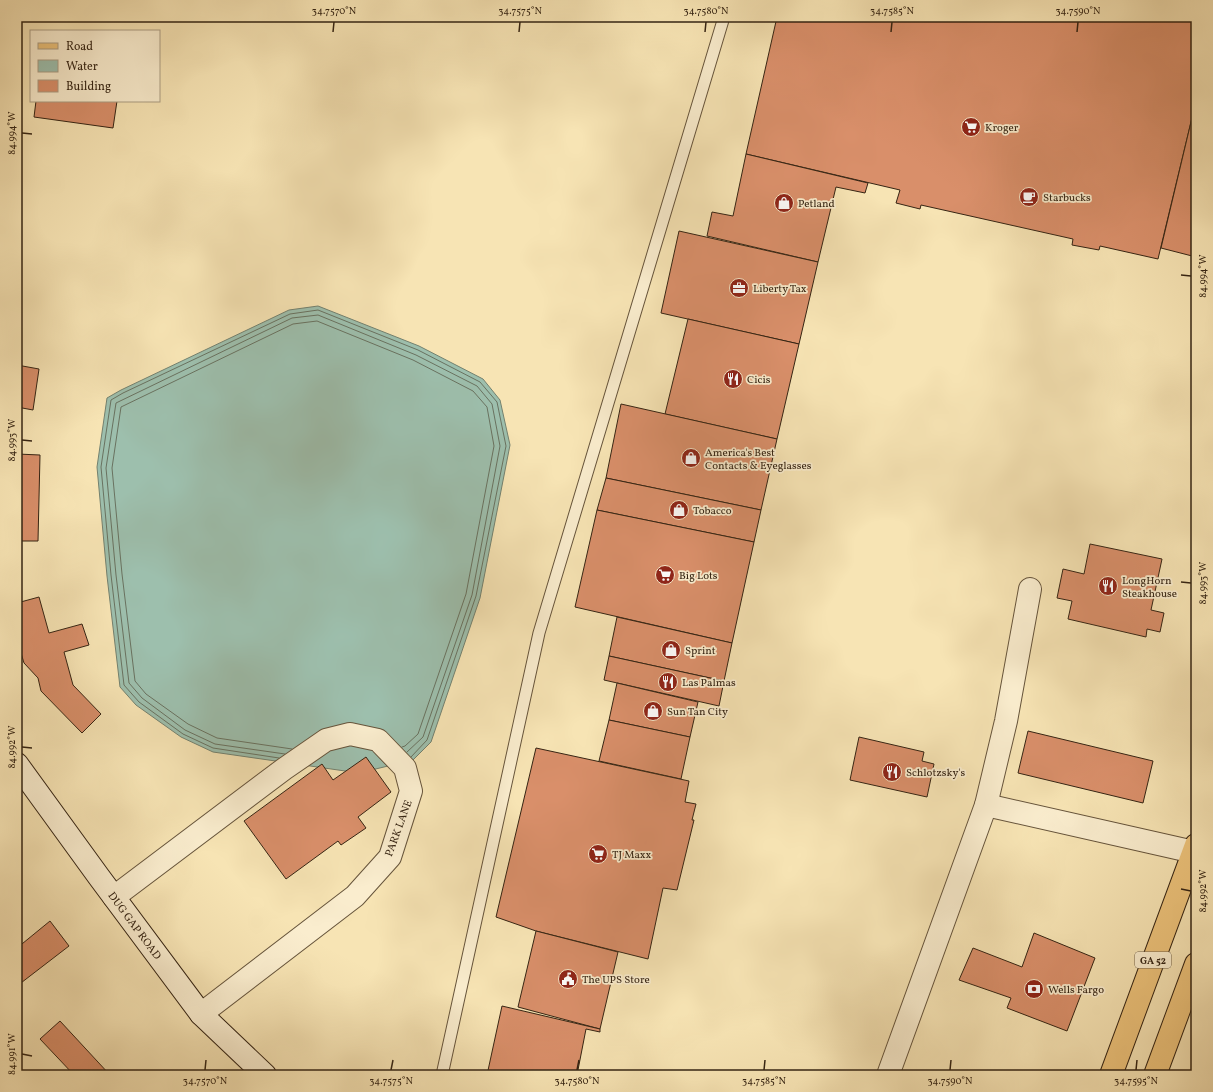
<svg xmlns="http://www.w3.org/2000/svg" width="1213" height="1092" font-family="Vollkorn,serif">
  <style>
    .water { fill: #9dbfad; stroke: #73816f }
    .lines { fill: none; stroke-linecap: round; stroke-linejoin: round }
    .shore { stroke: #697260; stroke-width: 1 }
    .building { fill: #d98f6a; stroke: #352413 }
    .lane-casing { stroke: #66543b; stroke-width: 13 }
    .street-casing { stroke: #66543b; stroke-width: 24 }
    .secondary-casing { stroke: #352413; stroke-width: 24 }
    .primary-casing { stroke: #352413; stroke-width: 24 }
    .lane { stroke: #faedce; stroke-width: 11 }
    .street { stroke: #faedce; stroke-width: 22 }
    .secondary { stroke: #faedce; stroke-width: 22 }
    .primary { stroke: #ecc27a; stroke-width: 22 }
    .ticks { fill: none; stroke: #352413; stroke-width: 1.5 }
    .labels { text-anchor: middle; stroke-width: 3.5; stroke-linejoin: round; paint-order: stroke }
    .shield { fill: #faedce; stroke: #70604b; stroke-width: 1 }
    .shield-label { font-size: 10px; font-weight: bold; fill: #352413 }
    .poi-label { font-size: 11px; fill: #352413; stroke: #faedce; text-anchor: start }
    .street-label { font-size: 11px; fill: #352413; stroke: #faedce }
    .neatline { fill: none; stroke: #352413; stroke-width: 1.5 }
    .ticks-label { font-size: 10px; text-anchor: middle; fill: #352413 }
  </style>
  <rect width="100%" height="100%" fill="#f7e4b4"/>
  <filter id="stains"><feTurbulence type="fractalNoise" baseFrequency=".005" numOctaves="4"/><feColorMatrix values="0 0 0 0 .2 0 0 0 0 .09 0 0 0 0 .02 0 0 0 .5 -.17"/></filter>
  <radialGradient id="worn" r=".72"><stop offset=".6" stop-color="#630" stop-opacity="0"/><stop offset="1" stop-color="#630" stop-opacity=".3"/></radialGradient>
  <polygon class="water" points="318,306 419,346 483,379 500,400 510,445 480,598 431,742 413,760 359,773 213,752 181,737 136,705 120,687 107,576 97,467 107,398 121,390 289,310"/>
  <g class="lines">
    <g class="shore">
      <polyline points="292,749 217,738 188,724 146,694 135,681 122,574 112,468 121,407 293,324 317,321 413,360 473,391 487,407 494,446 466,594 418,734 405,746 402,747"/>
      <polyline points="285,754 215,744 185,730 142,698 129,683 116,575 106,468 116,403 292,318 318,315 416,355 477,386 492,404 500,446 472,595 423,737 407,752"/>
      <polyline points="279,758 213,748 183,734 139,702 124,685 111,575 101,467 111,400 123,393 290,314 318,310 418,350 480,382 497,402 506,446 476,596 427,740 411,757"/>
    </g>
  </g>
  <g class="building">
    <polygon points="777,17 1170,17 1196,23 1196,101 1158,259 1100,246 1099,250 1072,245 1073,239 921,205 920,209 896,203 900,190 746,154"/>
    <polygon points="36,101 117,101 113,128 34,117"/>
    <polygon points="1196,101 1196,257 1161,248"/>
    <polygon points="746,154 868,183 865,193 836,187 818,262 707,236 712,212 733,216"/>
    <polygon points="679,231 818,262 799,344 661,313"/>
    <polygon points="688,319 799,344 777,439 665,414"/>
    <polygon points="17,365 39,369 33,410 17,407"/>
    <polygon points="621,404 777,439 761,510 606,478"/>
    <polygon points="17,454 40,455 38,541 17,541"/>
    <polygon points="606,478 761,510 754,542 597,510"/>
    <polygon points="597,510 754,542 732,643 575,607"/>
    <polygon points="1090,544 1162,559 1151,610 1164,613 1160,632 1147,629 1146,637 1068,619 1072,601 1057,598 1063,569 1084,574"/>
    <polygon points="39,597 49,633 82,624 89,645 64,652 73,685 101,714 82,733 41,691 38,678 24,663 17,640 17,603"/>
    <polygon points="617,617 732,643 724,681 609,656"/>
    <polygon points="609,656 724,681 719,706 604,680"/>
    <polygon points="617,683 698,702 690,737 609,720"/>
    <polygon points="609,720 690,737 681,779 599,761"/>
    <polygon points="1028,731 1153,761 1143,803 1018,773"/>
    <polygon points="859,737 924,752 922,761 934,764 927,797 850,780"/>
    <polygon points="536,748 689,781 685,802 696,804 692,820 694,820 677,890 663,888 648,959 536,931 496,917"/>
    <polygon points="366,757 391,792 358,817 366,828 341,845 338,841 286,879 244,821 322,764 333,780"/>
    <polygon points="50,921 69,946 17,986 17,948"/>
    <polygon points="536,931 618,952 600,1029 518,1007"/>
    <polygon points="1034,933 1095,958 1067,1031 1007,1008 1011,998 959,980 973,948 1022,967"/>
    <polygon points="502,1006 600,1029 600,1032 586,1029 577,1075 487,1075"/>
    <polygon points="60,1021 110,1075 74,1075 40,1039"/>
  </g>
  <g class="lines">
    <g class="lane-casing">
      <polyline id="lane" points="442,1075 539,633 724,17"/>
    </g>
    <g class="street-casing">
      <g id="street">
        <polyline points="1030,589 1006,721 986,805 1194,852"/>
        <polyline points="114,897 284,769 326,740 350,734 378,740 405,768 411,791 390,857 355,896 201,1014"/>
        <polyline points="888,1075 986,805"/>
      </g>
    </g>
    <g class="secondary-casing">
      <g id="secondary">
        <path id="s1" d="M 17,764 L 99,877 L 201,1014 L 265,1075"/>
      </g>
    </g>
    <g class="primary-casing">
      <g id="primary">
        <polyline points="1111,1075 1196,845"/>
        <polyline points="1155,1075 1196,964"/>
      </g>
    </g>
    <use href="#lane" class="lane"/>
    <use href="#street" class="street"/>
    <use href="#secondary" class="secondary"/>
    <use href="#primary" class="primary"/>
  </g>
  <path class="ticks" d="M 333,32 L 334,22M 519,32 L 520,22M 705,32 L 706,22M 891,32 L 892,22M 1077,32 L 1078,22M 22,133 L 32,134M 1181,275 L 1191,276M 22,440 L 32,441M 1181,582 L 1191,583M 22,747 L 32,748M 1181,889 L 1191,891M 22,1054 L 32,1056M 205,1070 L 206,1060M 391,1070 L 393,1060M 577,1070 L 579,1060M 764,1070 L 765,1060M 950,1070 L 951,1060M 1136,1070 L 1137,1060"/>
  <defs>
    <g id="supermarket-disc" transform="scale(1)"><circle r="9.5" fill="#8f2418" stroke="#faedce"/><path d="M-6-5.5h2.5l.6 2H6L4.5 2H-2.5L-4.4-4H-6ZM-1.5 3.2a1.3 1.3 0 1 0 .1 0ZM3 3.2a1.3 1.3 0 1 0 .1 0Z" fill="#fff"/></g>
    <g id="cafe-disc" transform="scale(1)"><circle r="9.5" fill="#8f2418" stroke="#faedce"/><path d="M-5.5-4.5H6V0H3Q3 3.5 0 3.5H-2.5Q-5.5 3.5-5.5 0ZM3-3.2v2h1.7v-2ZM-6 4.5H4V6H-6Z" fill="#fff"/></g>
    <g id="shop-disc" transform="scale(1)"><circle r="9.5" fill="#8f2418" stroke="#faedce"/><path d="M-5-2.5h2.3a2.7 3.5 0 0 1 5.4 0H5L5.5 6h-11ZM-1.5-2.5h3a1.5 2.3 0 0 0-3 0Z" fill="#fff"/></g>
    <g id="office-disc" transform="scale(1)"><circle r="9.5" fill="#8f2418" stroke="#faedce"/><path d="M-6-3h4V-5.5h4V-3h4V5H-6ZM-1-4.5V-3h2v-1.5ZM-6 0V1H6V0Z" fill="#fff"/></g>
    <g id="restaurant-disc" transform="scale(1)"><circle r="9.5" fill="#8f2418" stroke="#faedce"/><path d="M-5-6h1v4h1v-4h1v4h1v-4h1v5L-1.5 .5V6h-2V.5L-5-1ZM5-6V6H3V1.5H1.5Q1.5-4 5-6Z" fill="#fff"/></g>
    <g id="civic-disc" transform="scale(1)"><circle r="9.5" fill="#8f2418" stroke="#faedce"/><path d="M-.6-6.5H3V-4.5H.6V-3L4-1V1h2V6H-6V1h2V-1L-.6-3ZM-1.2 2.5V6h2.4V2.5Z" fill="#fff"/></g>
    <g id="bank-disc" transform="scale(1)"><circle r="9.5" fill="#8f2418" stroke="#faedce"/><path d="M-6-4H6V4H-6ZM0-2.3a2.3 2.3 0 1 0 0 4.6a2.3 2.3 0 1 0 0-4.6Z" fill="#fff"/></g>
  </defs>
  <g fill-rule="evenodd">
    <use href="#supermarket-disc" x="971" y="127"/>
    <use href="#cafe-disc" x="1029" y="197"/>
    <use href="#shop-disc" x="784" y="203"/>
    <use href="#office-disc" x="739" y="288"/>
    <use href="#restaurant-disc" x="733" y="379"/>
    <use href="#shop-disc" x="691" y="458"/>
    <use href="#shop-disc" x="679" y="510"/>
    <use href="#supermarket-disc" x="665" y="575"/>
    <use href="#restaurant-disc" x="1108" y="586"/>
    <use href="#shop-disc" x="671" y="650"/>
    <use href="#restaurant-disc" x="668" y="682"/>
    <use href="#shop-disc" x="653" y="711"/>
    <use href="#restaurant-disc" x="892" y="772"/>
    <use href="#supermarket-disc" x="598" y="854"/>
    <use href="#civic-disc" x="568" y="979"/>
    <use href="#bank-disc" x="1034" y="989"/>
  </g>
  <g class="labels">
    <rect class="shield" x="1135" y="952" width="36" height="16" rx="3"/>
    <g class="shield-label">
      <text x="1153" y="964">GA 52</text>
    </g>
    <g class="poi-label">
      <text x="985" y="131">Kroger</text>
      <text x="1043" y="201">Starbucks</text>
      <text x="798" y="207">Petland</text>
      <text x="753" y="292">Liberty Tax</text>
      <text x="747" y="383">Cicis</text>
      <text x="705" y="456">America's Best<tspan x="705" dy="13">Contacts &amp; Eyeglasses</tspan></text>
      <text x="693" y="514">Tobacco</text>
      <text x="679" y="579">Big Lots</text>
      <text x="1122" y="584">LongHorn<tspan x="1122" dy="13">Steakhouse</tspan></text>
      <text x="685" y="654">Sprint</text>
      <text x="682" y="686">Las Palmas</text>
      <text x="667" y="715">Sun Tan City</text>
      <text x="906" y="776">Schlotzsky's</text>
      <text x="612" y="858">TJ Maxx</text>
      <text x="582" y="983">The UPS Store</text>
      <text x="1048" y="993">Wells Fargo</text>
    </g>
    <g class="street-label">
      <text transform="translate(398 828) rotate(-70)" y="4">PARK LANE</text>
      <text dy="4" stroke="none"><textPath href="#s1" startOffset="200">DUG GAP ROAD</textPath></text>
    </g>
  </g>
  <rect width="1213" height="1092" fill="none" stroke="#f7e4b4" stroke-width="44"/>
  <rect x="30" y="30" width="130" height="72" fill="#faedce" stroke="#ab9d83"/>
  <rect x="38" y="43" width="20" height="6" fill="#ecc27a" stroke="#ab9d83"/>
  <text x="66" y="50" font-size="12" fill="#352413">Road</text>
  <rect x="38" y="60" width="20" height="12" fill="#9dbfad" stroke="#ab9d83"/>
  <text x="66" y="70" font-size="12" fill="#352413">Water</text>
  <rect x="38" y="80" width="20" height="12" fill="#d98f6a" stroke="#ab9d83"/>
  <text x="66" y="90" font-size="12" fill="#352413">Building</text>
  <rect x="22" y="22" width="1169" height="1048" class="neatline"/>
  <g class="ticks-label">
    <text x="334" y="14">34.7570°N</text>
    <text x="520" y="14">34.7575°N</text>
    <text x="706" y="14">34.7580°N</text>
    <text x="892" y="14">34.7585°N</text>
    <text x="1078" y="14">34.7590°N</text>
    <text transform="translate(11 133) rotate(-90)" y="4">84.994°W</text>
    <text transform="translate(1202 276) rotate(-90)" y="4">84.994°W</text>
    <text transform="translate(11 440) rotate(-90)" y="4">84.993°W</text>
    <text transform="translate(1202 583) rotate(-90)" y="4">84.993°W</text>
    <text transform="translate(11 747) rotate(-90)" y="4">84.992°W</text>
    <text transform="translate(1202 891) rotate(-90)" y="4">84.992°W</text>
    <text transform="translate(11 1054) rotate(-90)" y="4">84.991°W</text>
    <text x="205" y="1084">34.7570°N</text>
    <text x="391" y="1084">34.7575°N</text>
    <text x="577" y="1084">34.7580°N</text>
    <text x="764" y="1084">34.7585°N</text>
    <text x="950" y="1084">34.7590°N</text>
    <text x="1136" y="1084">34.7595°N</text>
  </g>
  <rect width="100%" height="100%" filter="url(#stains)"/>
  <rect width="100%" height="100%" fill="url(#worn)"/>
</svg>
